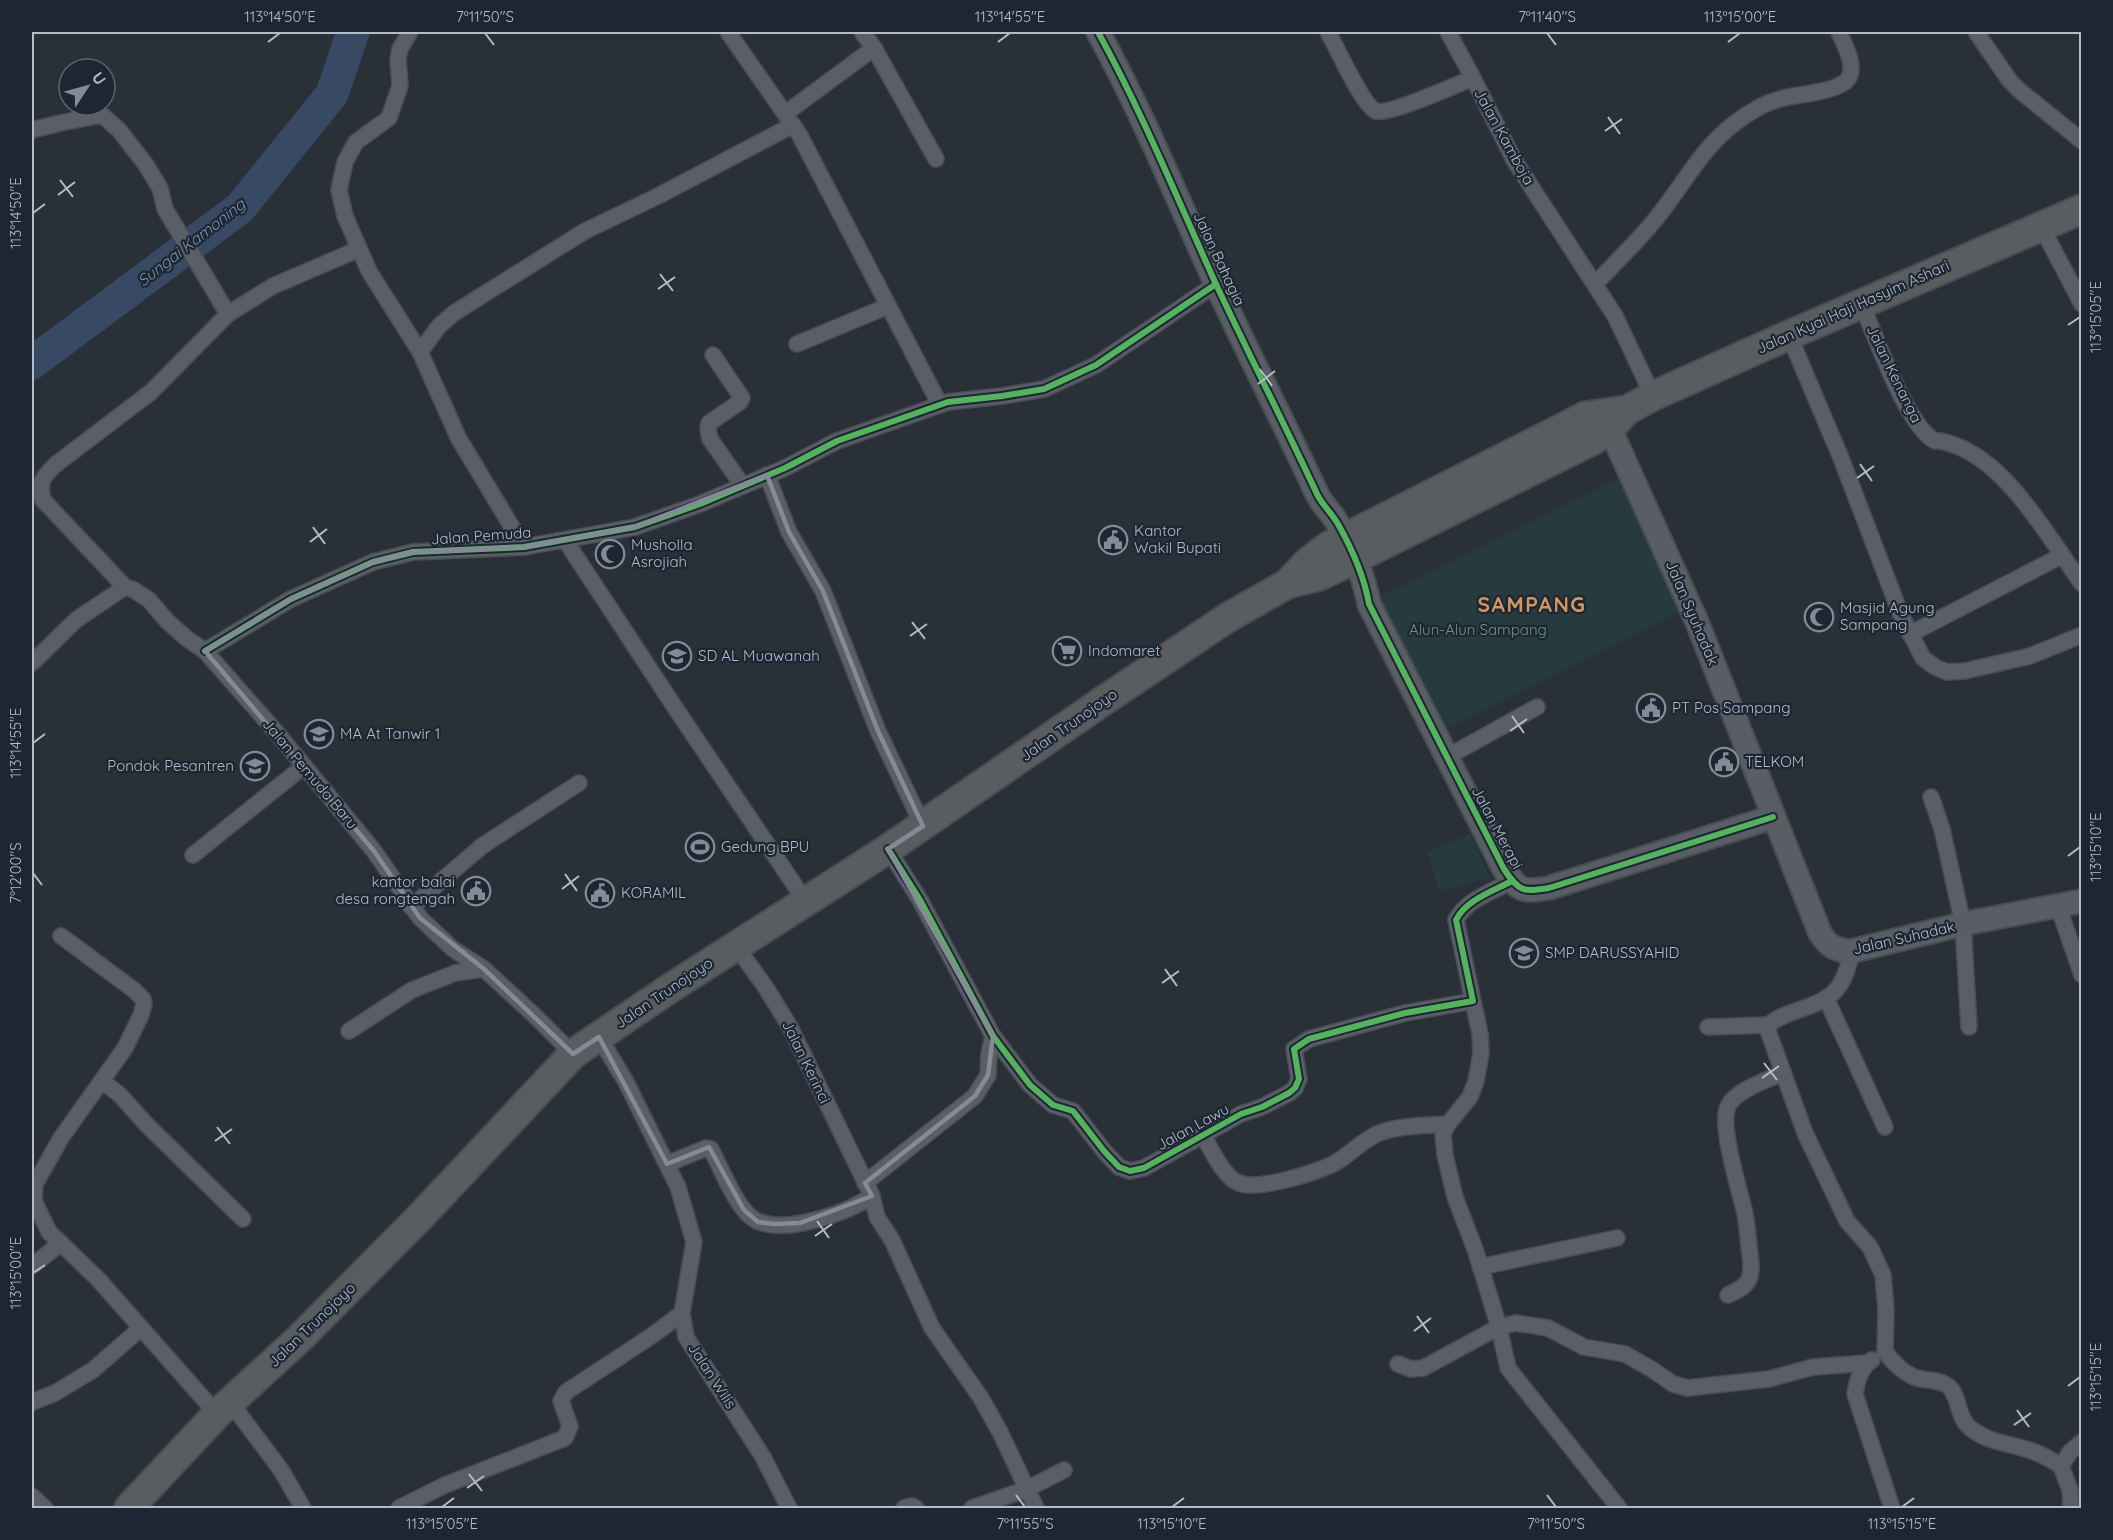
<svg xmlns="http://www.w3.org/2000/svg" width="2113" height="1540" font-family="Quicksand,sans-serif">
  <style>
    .green { fill: #273a3e }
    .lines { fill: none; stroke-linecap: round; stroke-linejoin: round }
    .river { stroke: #384963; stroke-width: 33 }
    .street-casing { stroke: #484c53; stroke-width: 18 }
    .secondary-casing { stroke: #484c53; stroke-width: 26 }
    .highway-casing { stroke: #474c53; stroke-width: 32 }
    .street { stroke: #5a5e66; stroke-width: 15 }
    .secondary { stroke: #595d64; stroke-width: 22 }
    .highway { stroke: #5a5d60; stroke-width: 28 }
    .cycleway-casing { stroke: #1d2633; stroke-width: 10 }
    .cycleway { stroke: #56b35d; stroke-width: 6 }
    .marked { fill: none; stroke: #848b96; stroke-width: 4.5; stroke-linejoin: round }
    .ticks { fill: none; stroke: #b4bcc9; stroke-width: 2 }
    .labels { text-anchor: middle; stroke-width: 4.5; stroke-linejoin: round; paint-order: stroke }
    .street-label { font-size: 15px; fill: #b4bcc9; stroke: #1d2633 }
    .poi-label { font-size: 15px; fill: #b4bcc9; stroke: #1d2633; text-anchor: start }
    .park-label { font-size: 15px; fill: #6b9a76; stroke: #1d2633 }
    .water-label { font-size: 16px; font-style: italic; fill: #7c92b1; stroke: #1d2633 }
    .district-label { font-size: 21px; font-weight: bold; letter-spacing: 1.5px; fill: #d59563; stroke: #1d2633 }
    .neatline { fill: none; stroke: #b4bcc9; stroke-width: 2 }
    .ticks-label { font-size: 15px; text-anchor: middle; fill: #b4bcc9 }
  </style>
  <rect width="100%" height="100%" fill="#2a3038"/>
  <g class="green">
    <polygon points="1619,478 1679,612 1441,732 1375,599"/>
    <polygon points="1470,834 1490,878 1439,891 1427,852"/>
  </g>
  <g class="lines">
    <polyline class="river" points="32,363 240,208 332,94 353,32"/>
    <g class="street-casing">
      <g id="street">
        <polyline points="410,32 400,49 398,59 400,86 389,118 356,142 345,162 339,190 345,216 369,271 420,352 459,439 524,547"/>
        <polyline points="728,32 799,134 940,405"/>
        <polyline points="862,32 874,48"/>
        <path d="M 1328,32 C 1336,46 1363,106 1376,111 C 1389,115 1456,85 1473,78 L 1514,160 L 1615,316 L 1653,396"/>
        <polyline points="1448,32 1473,78"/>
        <polyline points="1976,32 2010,81 2020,91 2082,141"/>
        <polyline points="786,113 874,48 936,159"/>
        <polyline points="32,130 60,123 102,115 119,130 146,165 160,188 165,209 228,314"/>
        <polyline points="2041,226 2082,304"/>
        <path d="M 1595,284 C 1615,263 1636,243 1654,221 C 1681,189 1701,148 1735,123 C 1749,112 1766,102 1784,98 C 1799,94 1839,92 1848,79 C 1857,66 1844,44 1839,32"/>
        <path d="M 1861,304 C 1877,337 1905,424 1935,441 C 1940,440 1943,442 1948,443 C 2005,458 2049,538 2082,584"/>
        <polyline points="1789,335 1841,458 1901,615 1923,658 1935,667 1947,672 1965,671 2030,656 2082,635"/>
        <polyline points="797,344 888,306"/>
        <polyline points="420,352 439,326 454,313 585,231 658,196 793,125"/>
        <polyline points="713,355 742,398 740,402 709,423 708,429 710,439 743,486"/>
        <polyline points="767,475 789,532 823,591 878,731 923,826"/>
        <polyline points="565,540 678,712 806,902"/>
        <path d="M 125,587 L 43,500 C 39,482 42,478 55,465 L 151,392 L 228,314 L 273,286 L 359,249"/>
        <polyline points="1910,634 2061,556"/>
        <polyline points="205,651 291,599 373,562 413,552 524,547 635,527 700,504 785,468 837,441 948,402 1002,396 1044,389 1096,365 1216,284"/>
        <polyline points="32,663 76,620 125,587 134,590 149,600 167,621 186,638 205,651 277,733 374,851 420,918 453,949 484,969 534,1015 573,1054"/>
        <polyline points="1447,757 1537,707"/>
        <polyline points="1931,797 1942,829 1963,924 1969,1027"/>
        <path d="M 888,849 L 920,900 L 993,1036 L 1030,1085 L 1053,1105 L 1073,1111 L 1104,1151 L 1119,1167 L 1130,1171 L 1144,1168 L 1241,1114 L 1262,1107 L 1289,1093 L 1295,1088 L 1299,1079 L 1294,1049 L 1309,1039 L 1405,1013 L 1473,1001 L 1456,920 C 1466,900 1493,891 1512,881"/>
        <polyline points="193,855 304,766"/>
        <polyline points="2058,906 2082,975"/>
        <polyline points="411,907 482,846 579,783"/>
        <polyline points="61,936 134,990 143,999 144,1004 141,1015 125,1048 61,1138 35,1184 34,1201 49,1232 98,1279 217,1414"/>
        <polyline points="736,946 766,988 790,1027 854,1159 872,1196 877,1217 892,1240 932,1328 981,1398 1000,1432 1036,1508"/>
        <path d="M 1852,951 C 1849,964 1845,980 1836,990 C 1821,1009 1776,1011 1767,1028 L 1805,1133 L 1847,1221 L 1870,1247 L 1883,1275 L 1886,1310 L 1885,1352"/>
        <polyline points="1826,998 1885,1127"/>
        <polyline points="1473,1001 1480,1034 1481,1053 1476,1081 1470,1097 1448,1124 1443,1134 1445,1155 1455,1197 1476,1252 1499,1327 1508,1368 1619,1508"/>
        <polyline points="1708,1027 1767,1025"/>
        <polyline points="349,1031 412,990 455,973 484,969"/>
        <polyline points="599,1037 626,1082 678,1187 694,1242 682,1313 686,1337 763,1457 789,1508"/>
        <polyline points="102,1081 120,1095 147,1125 243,1219"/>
        <path d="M 1203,1135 C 1210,1148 1224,1178 1239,1183 C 1258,1191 1314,1173 1333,1164 C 1349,1156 1362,1140 1379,1133 C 1401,1125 1424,1126 1448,1124"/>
        <path d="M 667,1164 L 706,1148 L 711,1149 C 719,1165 734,1200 745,1211 C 748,1215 755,1221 760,1222 C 789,1233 847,1213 872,1196"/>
        <polyline points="865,1183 975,1096 988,1075 989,1054 993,1036"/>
        <polyline points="32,1266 61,1243"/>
        <polyline points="1480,1267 1617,1238"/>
        <path d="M 1728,1295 C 1736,1291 1745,1288 1749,1279 C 1753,1270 1750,1256 1749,1247 C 1748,1236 1747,1225 1745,1214 C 1740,1191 1719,1126 1728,1106 C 1736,1090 1767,1080 1783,1073"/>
        <path d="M 1885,1352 C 1892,1361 1901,1371 1912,1376 C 1923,1382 1938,1378 1948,1386 C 1959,1394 1957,1415 1968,1426 C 1987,1444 2014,1443 2037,1453 C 2045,1456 2053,1461 2061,1466 L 2070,1490 L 2071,1508"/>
        <path d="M 1872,1360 C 1860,1368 1857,1381 1855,1394 L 1892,1508"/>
        <polyline points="1398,1364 1411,1369 1423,1368 1499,1327 1516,1323 1548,1328 1584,1347 1625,1354 1653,1370 1673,1384 1687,1388 1769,1379 1813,1367 1867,1363"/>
        <polyline points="32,1402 55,1393 93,1370 141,1328"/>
        <polyline points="231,1403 281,1470 303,1508"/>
        <polyline points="2061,1466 2070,1452 2082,1442"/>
        <polyline points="32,1496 45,1508"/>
        <polyline points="399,1508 445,1485 565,1438 570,1426 561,1401 566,1392 653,1335 682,1313"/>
        <polyline points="904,1508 912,1506 916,1508"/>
        <polyline points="972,1508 1027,1489 1064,1470"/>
      </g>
    </g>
    <g class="secondary-casing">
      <g id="secondary">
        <path d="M 1098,32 C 1142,112 1177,198 1215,282 C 1248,353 1284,423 1317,494 C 1322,505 1332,513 1338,524 C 1352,549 1364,575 1369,604 L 1504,869 C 1519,892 1523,892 1549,888 L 1773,817"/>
        <path d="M 1603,413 L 1697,622 L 1820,933 C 1828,946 1836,951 1852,951 L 1963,924 L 2082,901"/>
      </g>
    </g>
    <g class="highway-casing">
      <g id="highway">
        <polyline points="1288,583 1309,561 1329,546 1586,416 1627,410"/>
        <polyline points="129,1508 217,1414 301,1337 420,1217 573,1054 672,987 888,849 1103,701 1227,618 1287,584 1319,576 1340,566 1595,439 1611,427 1627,410 1653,396 1789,335 2082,209"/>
      </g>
    </g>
    <use href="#street" class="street"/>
    <use href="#secondary" class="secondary"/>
    <use href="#highway" class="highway"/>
    <g class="cycleway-casing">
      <g id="cycleway">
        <path d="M 1098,32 C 1142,112 1177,198 1215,282 C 1248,353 1284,423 1317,494 C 1322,505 1332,513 1338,524 C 1352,549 1364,575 1369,604 L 1504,869 C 1519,892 1523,892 1549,888 L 1773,817"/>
        <polyline points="205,651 291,599 373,562 413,552 524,547 635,527 700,504 785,468 837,441 948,402 1002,396 1044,389 1096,365 1216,284"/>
        <path d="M 888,849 L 920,900 L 993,1036 L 1030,1085 L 1053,1105 L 1073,1111 L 1104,1151 L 1119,1167 L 1130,1171 L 1144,1168 L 1241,1114 L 1262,1107 L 1289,1093 L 1295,1088 L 1299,1079 L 1294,1049 L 1309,1039 L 1405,1013 L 1473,1001 L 1456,920 C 1466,900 1493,891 1512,881"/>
      </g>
    </g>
    <use href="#cycleway" class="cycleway"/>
  </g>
  <path class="marked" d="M 767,475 L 789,532 L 823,591 L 878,731 L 923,826 L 888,849 L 993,1036 L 988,1075 L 975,1096 L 865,1183 L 872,1196 L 800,1223 L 774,1224 L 758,1222 L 744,1210 L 709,1147 L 667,1164 L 599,1037 L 573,1054 L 484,969 L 420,918 L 374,851 L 205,651 L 291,599 L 373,562 L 413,552 L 524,547 L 635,527 Z"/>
  <path class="ticks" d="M 485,33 L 494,45M 1547,33 L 1556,45M 268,42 L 280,33M 998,42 L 1010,33M 1728,42 L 1740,33M 1608,117 L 1620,134M 1605,131 L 1622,119M 60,180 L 73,197M 58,195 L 75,182M 33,213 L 45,204M 660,274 L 673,291M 658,289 L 675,277M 2068,325 L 2080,317M 1260,369 L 1272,386M 1258,384 L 1275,371M 1860,464 L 1872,481M 1857,478 L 1874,466M 313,527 L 325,544M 310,542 L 327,529M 912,622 L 925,639M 910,636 L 927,624M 1512,716 L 1524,733M 1510,731 L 1527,719M 33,743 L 45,734M 2068,856 L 2080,847M 33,873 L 42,885M 565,874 L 577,891M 562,889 L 579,876M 1165,969 L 1177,986M 1162,983 L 1179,971M 1764,1063 L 1777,1080M 1762,1078 L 1779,1066M 217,1127 L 230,1144M 215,1141 L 232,1129M 817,1221 L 829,1238M 815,1236 L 832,1224M 33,1273 L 45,1265M 1417,1316 L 1429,1333M 1414,1331 L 1431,1318M 2068,1386 L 2080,1377M 2017,1410 L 2029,1427M 2014,1425 L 2031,1413M 469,1474 L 482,1491M 467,1488 L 484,1476M 1016,1495 L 1025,1507M 1547,1495 L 1556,1507M 442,1507 L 454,1498M 1172,1507 L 1184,1498M 1902,1507 L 1914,1498"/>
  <defs>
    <g id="civic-ring" transform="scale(1.5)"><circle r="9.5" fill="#1d2633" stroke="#848b96" stroke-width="1.5"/><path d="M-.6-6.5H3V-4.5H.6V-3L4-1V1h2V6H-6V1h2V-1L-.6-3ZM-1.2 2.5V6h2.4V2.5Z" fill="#848b96"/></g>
    <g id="mosque-ring" transform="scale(1.5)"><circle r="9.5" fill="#1d2633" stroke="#848b96" stroke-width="1.5"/><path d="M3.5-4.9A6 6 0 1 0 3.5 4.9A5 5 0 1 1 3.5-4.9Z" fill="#848b96"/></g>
    <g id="supermarket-ring" transform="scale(1.5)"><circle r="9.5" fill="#1d2633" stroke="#848b96" stroke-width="1.5"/><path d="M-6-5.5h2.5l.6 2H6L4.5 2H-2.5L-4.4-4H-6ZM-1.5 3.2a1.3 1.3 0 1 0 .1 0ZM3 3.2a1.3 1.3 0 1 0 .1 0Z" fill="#848b96"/></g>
    <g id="school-ring" transform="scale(1.5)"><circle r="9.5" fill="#1d2633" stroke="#848b96" stroke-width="1.5"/><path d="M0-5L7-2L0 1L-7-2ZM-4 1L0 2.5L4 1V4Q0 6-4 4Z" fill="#848b96"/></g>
    <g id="stadium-ring" transform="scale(1.5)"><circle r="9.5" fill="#1d2633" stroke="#848b96" stroke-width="1.5"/><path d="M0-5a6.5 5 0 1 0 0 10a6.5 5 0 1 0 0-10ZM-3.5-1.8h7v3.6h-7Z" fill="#848b96"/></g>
  </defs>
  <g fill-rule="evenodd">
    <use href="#civic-ring" x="1113" y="540"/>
    <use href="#mosque-ring" x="610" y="554"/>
    <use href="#mosque-ring" x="1819" y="617"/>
    <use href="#supermarket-ring" x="1067" y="651"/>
    <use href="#school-ring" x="677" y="656"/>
    <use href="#civic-ring" x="1651" y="708"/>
    <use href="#school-ring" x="319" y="734"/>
    <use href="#civic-ring" x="1724" y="762"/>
    <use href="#school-ring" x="255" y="766"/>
    <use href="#stadium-ring" x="700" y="847"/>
    <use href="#civic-ring" x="476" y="891"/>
    <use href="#civic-ring" x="600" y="893"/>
    <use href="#school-ring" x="1524" y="953"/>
  </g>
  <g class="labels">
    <g class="street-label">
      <text transform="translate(1504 137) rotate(61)" y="5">Jalan Kamboja</text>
      <text transform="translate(1219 259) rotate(65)" y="5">Jalan Bahagia</text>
      <text transform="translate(1853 307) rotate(-24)" y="5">Jalan Kyai Haji Hasyim Ashari</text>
      <text transform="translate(1894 374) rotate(64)" y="5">Jalan Kenanga</text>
      <text transform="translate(481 536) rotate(-4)" y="5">Jalan Pemuda</text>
      <text transform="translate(1692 613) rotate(67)" y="5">Jalan Syuhadak</text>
      <text transform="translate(1069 725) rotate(-35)" y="5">Jalan Trunojoyo</text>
      <text transform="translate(310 774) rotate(50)" y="5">Jalan Pemuda Baru</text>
      <text transform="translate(1497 828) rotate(62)" y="5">Jalan Merapi</text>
      <text transform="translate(1904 938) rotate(-13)" y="5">Jalan Suhadak</text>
      <text transform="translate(664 993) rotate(-34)" y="5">Jalan Trunojoyo</text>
      <text transform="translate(806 1062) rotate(64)" y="5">Jalan Kerinci</text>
      <text transform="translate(1193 1127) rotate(-29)" y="5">Jalan Lawu</text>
      <text transform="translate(312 1325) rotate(-44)" y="5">Jalan Trunojoyo</text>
      <text transform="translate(712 1376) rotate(57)" y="5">Jalan Wilis</text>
    </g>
    <g class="poi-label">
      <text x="1134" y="536">Kantor<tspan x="1134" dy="17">Wakil Bupati</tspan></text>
      <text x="631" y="550">Musholla<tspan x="631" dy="17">Asrojiah</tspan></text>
      <text x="1840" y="613">Masjid Agung<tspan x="1840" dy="17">Sampang</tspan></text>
      <text x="1088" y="656">Indomaret</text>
      <text x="698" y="661">SD AL Muawanah</text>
      <text x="1672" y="713">PT Pos Sampang</text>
      <text x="340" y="739">MA At Tanwir 1</text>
      <text x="1745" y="767">TELKOM</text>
      <text x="234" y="771" text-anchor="end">Pondok Pesantren</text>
      <text x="721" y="852">Gedung BPU</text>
      <text x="455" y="887" text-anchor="end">kantor balai<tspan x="455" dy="17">desa rongtengah</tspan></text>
      <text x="621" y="898">KORAMIL</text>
      <text x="1545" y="958">SMP DARUSSYAHID</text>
    </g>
    <g class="park-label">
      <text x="1478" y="635">Alun-Alun Sampang</text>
    </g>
    <g class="water-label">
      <text transform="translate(191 242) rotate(-38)" y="6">Sungai Kamoning</text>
    </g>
    <g class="district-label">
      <text x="1532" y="612">SAMPANG</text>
    </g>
  </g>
  <rect width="2113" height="1540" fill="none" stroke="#1d2633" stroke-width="66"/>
  <g transform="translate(87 87) rotate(54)"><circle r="28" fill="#1d2633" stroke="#59626f" stroke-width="1.5"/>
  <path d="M0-4.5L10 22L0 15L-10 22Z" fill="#848b96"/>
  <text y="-9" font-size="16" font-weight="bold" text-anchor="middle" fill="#b4bcc9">U</text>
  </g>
  <rect x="33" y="33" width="2047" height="1474" class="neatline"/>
  <g class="ticks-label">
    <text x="280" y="22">113°14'50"E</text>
    <text x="485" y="22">7°11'50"S</text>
    <text x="1010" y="22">113°14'55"E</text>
    <text x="1547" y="22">7°11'40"S</text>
    <text x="1740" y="22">113°15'00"E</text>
    <text transform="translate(16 213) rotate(-90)" y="5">113°14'50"E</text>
    <text transform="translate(2096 317) rotate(-90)" y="5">113°15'05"E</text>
    <text transform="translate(16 743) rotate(-90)" y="5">113°14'55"E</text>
    <text transform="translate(2096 847) rotate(-90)" y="5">113°15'10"E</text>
    <text transform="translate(16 873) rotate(-90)" y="5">7°12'00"S</text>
    <text transform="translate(16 1273) rotate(-90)" y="5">113°15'00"E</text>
    <text transform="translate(2096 1377) rotate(-90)" y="5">113°15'15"E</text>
    <text x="442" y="1529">113°15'05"E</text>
    <text x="1025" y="1529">7°11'55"S</text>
    <text x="1172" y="1529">113°15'10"E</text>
    <text x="1556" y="1529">7°11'50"S</text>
    <text x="1902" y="1529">113°15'15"E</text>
  </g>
</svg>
